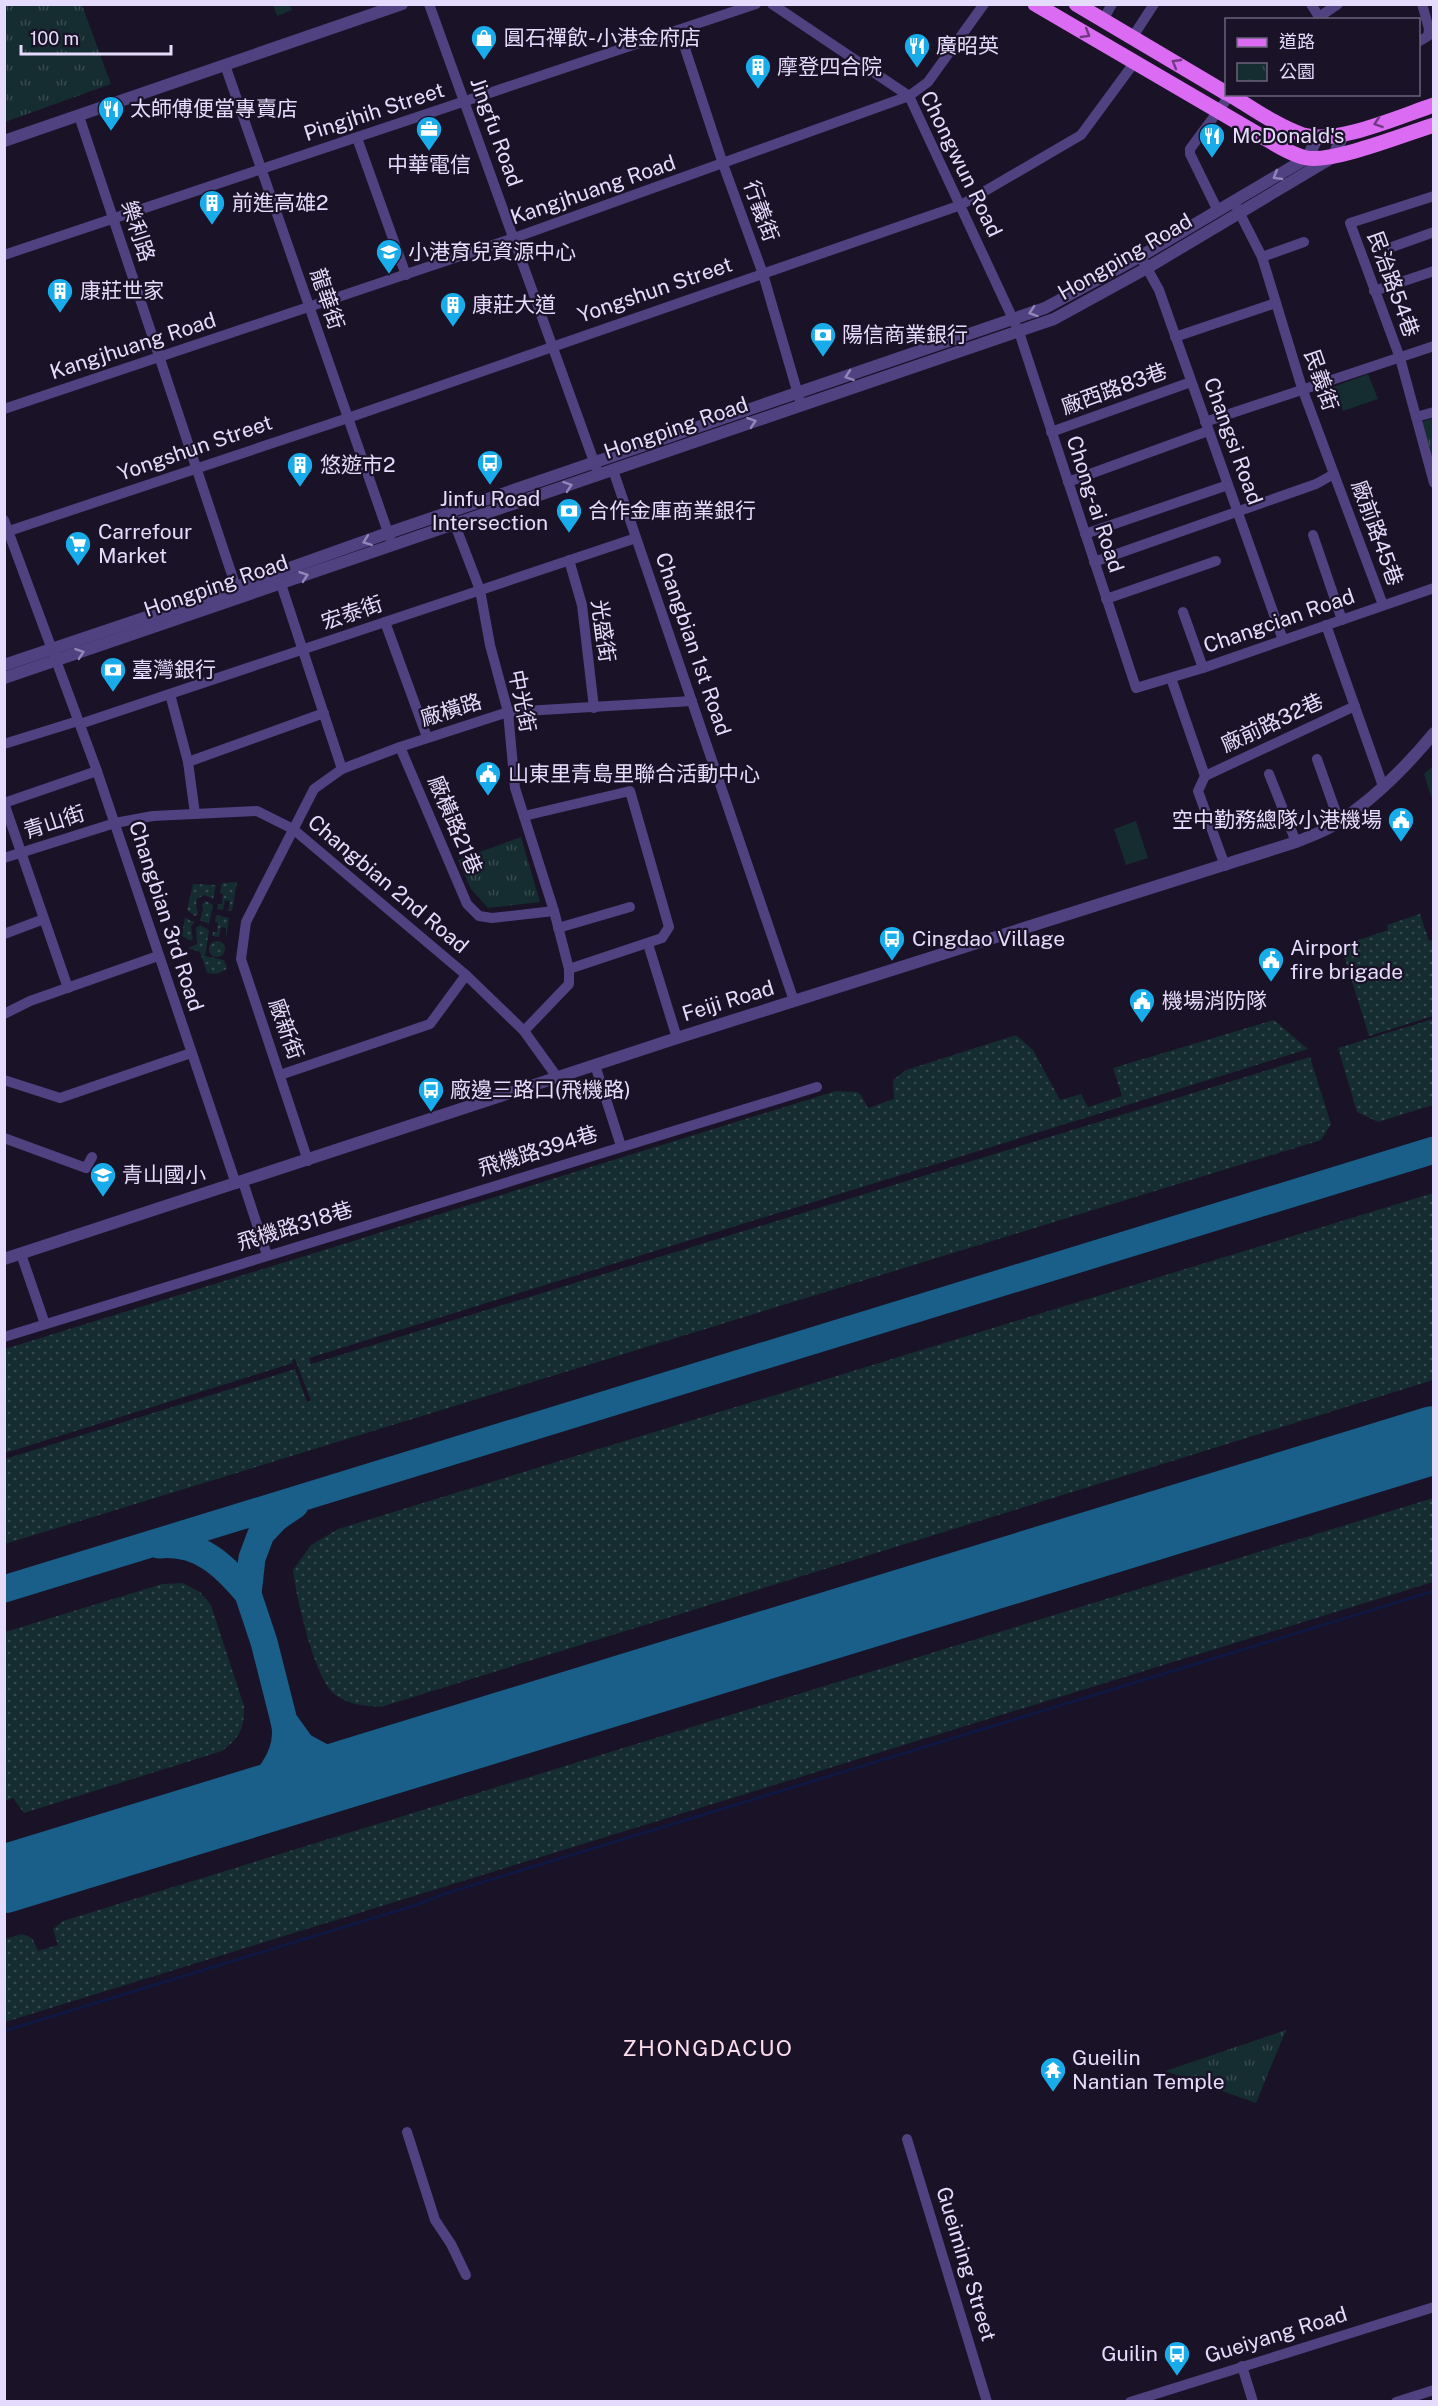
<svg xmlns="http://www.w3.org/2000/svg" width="1438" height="2406" font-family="'Public Sans','Noto Sans TC',sans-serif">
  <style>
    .grass { fill: url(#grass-dots) }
    .park { fill: url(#park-tufts) }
    .pitch { fill: #152c30 }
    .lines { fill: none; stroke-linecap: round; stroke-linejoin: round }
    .stream { stroke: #0f1842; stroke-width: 3 }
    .taxiway { stroke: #195f89; stroke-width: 27 }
    .runway { stroke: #195f89; stroke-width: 68 }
    .minor { stroke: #504181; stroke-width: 10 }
    .tertiary { stroke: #504181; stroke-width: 12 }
    .primary { stroke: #da6bf2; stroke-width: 15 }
    .oneway { stroke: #703a82 }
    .oneway2 { stroke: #9386b8 }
    .labels { text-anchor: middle; stroke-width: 4.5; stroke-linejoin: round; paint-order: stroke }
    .poi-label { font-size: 21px; fill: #e5dbfc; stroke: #1a1227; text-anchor: start }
    .street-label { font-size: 21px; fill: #e5dbfc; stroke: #1a1227 }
    .neighbourhood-label { font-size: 22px; letter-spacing: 1.5px; fill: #fcdcea; stroke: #1a1227 }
  </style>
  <defs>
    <pattern id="grass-dots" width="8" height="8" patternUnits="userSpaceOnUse" patternTransform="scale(1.5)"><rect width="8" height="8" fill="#152c30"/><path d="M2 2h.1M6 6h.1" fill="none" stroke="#374a4f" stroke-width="1.8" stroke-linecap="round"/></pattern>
    <pattern id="park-tufts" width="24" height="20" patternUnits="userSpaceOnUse" patternTransform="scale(1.5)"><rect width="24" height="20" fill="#152c30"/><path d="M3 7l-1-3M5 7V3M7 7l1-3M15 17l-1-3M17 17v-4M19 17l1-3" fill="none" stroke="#374a4f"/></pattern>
  </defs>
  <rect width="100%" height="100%" fill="#1a1227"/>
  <g class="grass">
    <polygon points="237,882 232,911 228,911 230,901 225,900 223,910 217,909 218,904 222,904 223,894 220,893 222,883"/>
    <polygon points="193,884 216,885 213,899 204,895 197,899 196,906 198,914 195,916 187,910"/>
    <polygon points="206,901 213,905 209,924 200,920 203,910 202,904"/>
    <polygon points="1420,914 1429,941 1433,940 1433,1016 1369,1036 1341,946 1388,930 1387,925"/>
    <polygon points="216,915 229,918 226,938 226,928 221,927 219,937 212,936 213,932 217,932 218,923 215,922"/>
    <polygon points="185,917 191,921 195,921 191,927 193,939 191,941 182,936"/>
    <path d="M 200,925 L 209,930 L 205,956 L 224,960 L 227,968 C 223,973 213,975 207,973 L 200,952 L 188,948 L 197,944 L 196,928 Z"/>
    <circle cx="217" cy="949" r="8"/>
    <polygon points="1433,1019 1433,1105 1378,1122 1357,1112 1338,1048"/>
    <polygon points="1274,1020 1308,1049 309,1358 311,1364 1310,1057 1331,1124 1321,1140 5,1544 5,1459 295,1369 307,1402 311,1401 295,1359 292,1360 293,1363 5,1453 5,1349 836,1091 857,1092 861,1095 868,1108 894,1099 893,1080 906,1070 1016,1035 1033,1050 1060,1100 1081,1094 1088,1107 1122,1096 1113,1068"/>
    <path d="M 1433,1193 L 1433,1380 L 381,1707 C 365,1706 351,1705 337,1696 C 315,1683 296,1596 293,1570 L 311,1545 L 338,1529 Z"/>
    <polygon points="1433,1498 1433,1582 5,2022 5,1939 22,1934 32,1938 38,1951 58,1945 53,1929 63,1921"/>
    <path d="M 183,1583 L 200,1592 L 211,1605 L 244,1706 C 244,1730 240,1737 222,1751 L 24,1813 L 13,1798 L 5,1801 L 5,1632 L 162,1584 Z"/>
  </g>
  <g class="park">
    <polygon points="4,5 82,5 111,84 5,122"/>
    <polygon points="1433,418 1433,466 1418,423"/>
    <polygon points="521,837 540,902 488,908 471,889 458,860"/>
    <polygon points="1286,2030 1256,2103 1165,2071"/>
  </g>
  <g class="pitch">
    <polygon points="273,5 290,5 292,10 277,16"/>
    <polygon points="1368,374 1378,399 1343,411 1333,387"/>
    <polygon points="1433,766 1434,766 1433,803 1424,774"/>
    <polygon points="1136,821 1148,858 1126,865 1114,829"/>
  </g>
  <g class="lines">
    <polyline class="stream" points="4,2031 416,1905 444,1894 1434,1591"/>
    <g class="taxiway">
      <polyline points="295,1505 276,1518 261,1534 252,1558 248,1594 264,1642 284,1721 302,1746 330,1761 359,1772"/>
      <path d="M 159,1545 C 199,1541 224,1565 248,1594"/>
      <polyline points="4,1589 1434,1150"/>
      <path d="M 234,1810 C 260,1790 293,1757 284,1721"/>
    </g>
    <polyline class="runway" points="4,1879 1434,1440"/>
    <g class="minor">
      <polyline points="429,4 597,470"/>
      <polyline points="772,4 909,96 1019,332 1136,688 1203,668 1434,588"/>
      <polyline points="1311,4 1321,20"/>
      <polyline points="1422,4 1429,29"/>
      <polyline points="1319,17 1338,4"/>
      <polyline points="1103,20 1112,4"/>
      <polyline points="679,30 723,164 763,274 800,401"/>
      <polyline points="1132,38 1154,4"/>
      <polyline points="1418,42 1428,36 1429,29"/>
      <polyline points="225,65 391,541"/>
      <polyline points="79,116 238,593"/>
      <polyline points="357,138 406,275"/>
      <polyline points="1434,196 1350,223 1400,358 1434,483"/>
      <polyline points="1218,211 1190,154 1190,149 1230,95"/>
      <polyline points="1392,247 1434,232"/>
      <polyline points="4,255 756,4"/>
      <polyline points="1262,257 1304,242"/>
      <polyline points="1143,261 1159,290 1283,640"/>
      <polyline points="1374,291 1434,271"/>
      <polyline points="1175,337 1276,303"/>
      <polyline points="4,409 514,238 909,96 928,82 984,4"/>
      <polyline points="1416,417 1434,412"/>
      <polyline points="1205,422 1434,346"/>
      <polyline points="1051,432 1191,382"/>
      <polyline points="613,470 794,1001"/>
      <polyline points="1334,474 1383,605"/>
      <polyline points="1068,482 1208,431"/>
      <polyline points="450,512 480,590 490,645 508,712 515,788 554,911 569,969"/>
      <polyline points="4,520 97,771 236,1184"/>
      <polyline points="9,531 348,418 961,205 1081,135 1134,63"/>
      <polyline points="1085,534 1228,485"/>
      <polyline points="1313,535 1342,620"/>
      <polyline points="569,560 582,605 594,708"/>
      <polyline points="1094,562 1316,484 1334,474 1302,388 1262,257 1234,202"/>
      <polyline points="281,584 342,769"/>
      <polyline points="1106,599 1216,561"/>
      <polyline points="1183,612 1203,668"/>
      <polyline points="385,622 427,737"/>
      <polyline points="1326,625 1383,786"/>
      <polyline points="1171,678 1205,776 1198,791 1225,866"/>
      <polyline points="170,694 188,762 195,814"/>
      <polyline points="80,724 636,538"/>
      <polyline points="4,744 78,721"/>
      <polyline points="400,747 467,904 479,916 492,918 554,911"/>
      <polyline points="1317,759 1339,821"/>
      <polyline points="188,762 324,713"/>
      <polyline points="1269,774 1296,842"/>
      <polyline points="1205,776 1355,706"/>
      <polyline points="4,803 68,988"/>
      <polyline points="4,803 97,771"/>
      <polyline points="524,816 630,791 669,927 662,938 569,969 569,984 524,1031"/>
      <polyline points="4,858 115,823 153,816 257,811 293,829 466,975 524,1031 557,1077"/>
      <polyline points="558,928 630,907"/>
      <polyline points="4,934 44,919"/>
      <polyline points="648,944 677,1038"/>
      <polyline points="4,1014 30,1001 158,956"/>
      <polyline points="595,1065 621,1146"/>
      <polyline points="280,1075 430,1024 466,975"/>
      <polyline points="4,1080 60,1098 191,1053"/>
      <polyline points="4,1138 86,1168 92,1157"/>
      <polyline points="308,1161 241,959 246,922 314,789 342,769 400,747 508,712 692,701"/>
      <polyline points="243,1182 267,1255"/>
      <polyline points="21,1254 45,1324"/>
      <polyline points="4,1337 817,1087"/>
      <polyline points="407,2132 435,2220 451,2244 466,2275"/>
      <polyline points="907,2139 987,2402"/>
      <polyline points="1242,2366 1253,2402"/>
      <polyline points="1130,2402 1434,2307"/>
      <polyline points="1396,2402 1434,2390"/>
    </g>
    <g class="tertiary">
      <polyline points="4,141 402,4"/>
      <polyline points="4,665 236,587 388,533 1045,308 1141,256 1307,158 1318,137"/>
      <polyline points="4,678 1054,319 1147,268 1333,157 1343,135"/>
      <path d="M 4,1259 L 677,1038 L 1296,842 C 1308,837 1323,832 1334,825 C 1372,801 1406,767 1434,733"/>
    </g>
    <g class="primary">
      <path d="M 1035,4 L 1261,136 C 1275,144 1291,155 1307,158 C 1333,163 1405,134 1434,125"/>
      <polyline points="1076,4 1226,93"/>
      <path d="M 1229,94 C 1252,108 1277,126 1303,135 C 1336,145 1400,116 1434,105"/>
    </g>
  </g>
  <defs><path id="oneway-chevron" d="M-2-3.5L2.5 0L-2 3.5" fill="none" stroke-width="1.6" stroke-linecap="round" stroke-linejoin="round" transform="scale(1.5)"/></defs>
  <g class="oneway">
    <use href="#oneway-chevron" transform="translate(1086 34) rotate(31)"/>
    <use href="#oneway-chevron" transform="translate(1176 63) rotate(-150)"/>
    <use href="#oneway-chevron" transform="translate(1378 123) rotate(161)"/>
  </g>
  <g class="oneway2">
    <use href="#oneway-chevron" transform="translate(1277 176) rotate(149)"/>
    <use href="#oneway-chevron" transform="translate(1033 312) rotate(162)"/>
    <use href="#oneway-chevron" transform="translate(849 376) rotate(161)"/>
    <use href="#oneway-chevron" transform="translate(752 422) rotate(-19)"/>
    <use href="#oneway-chevron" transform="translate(568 486) rotate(-19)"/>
    <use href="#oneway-chevron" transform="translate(367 541) rotate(160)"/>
    <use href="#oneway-chevron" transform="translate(304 576) rotate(-19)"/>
    <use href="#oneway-chevron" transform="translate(80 653) rotate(-19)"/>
  </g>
  <defs>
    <g id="shop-pin" transform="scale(1.35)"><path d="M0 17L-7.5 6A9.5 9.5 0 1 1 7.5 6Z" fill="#18aceb" stroke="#1a1227"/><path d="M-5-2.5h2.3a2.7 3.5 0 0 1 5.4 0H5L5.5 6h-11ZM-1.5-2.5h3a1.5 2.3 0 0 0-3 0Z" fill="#fff"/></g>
    <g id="restaurant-pin" transform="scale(1.35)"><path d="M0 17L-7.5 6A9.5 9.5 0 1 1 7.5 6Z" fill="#18aceb" stroke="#1a1227"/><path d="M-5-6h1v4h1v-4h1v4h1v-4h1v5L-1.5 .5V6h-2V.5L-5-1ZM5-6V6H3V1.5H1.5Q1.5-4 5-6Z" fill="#fff"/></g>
    <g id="building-pin" transform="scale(1.35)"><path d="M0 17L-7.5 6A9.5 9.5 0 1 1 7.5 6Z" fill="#18aceb" stroke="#1a1227"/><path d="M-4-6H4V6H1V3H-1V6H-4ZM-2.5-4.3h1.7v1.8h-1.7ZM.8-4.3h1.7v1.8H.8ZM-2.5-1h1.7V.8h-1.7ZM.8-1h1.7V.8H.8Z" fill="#fff"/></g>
    <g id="office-pin" transform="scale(1.35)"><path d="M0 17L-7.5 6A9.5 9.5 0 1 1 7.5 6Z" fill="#18aceb" stroke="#1a1227"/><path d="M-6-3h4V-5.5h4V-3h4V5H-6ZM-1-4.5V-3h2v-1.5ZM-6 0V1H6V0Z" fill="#fff"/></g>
    <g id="school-pin" transform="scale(1.35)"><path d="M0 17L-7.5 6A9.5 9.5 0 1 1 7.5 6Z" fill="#18aceb" stroke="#1a1227"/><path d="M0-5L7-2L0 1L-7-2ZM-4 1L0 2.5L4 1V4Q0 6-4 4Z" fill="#fff"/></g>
    <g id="bank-pin" transform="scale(1.35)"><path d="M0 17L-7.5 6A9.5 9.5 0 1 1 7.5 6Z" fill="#18aceb" stroke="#1a1227"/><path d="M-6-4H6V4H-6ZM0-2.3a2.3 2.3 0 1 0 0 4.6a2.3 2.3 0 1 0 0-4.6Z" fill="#fff"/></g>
    <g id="bus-pin" transform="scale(1.35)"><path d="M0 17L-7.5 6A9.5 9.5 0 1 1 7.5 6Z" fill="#18aceb" stroke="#1a1227"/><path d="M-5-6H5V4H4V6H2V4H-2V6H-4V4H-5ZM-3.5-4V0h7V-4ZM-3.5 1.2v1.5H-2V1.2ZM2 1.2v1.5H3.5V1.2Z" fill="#fff"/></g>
    <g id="supermarket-pin" transform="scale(1.35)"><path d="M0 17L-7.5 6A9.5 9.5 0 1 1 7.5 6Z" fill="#18aceb" stroke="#1a1227"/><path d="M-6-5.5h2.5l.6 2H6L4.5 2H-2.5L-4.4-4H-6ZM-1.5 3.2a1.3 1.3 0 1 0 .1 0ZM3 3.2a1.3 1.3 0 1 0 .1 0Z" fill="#fff"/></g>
    <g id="civic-pin" transform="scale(1.35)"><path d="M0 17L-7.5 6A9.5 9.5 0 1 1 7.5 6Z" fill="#18aceb" stroke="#1a1227"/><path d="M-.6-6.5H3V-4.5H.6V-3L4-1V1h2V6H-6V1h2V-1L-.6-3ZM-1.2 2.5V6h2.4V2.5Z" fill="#fff"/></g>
    <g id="temple-pin" transform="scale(1.35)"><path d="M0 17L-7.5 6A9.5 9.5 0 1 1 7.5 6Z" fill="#18aceb" stroke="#1a1227"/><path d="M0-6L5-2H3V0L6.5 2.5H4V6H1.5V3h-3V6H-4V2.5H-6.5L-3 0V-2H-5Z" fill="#fff"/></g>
  </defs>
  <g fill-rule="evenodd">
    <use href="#shop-pin" x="484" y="38"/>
    <use href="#restaurant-pin" x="917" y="46"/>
    <use href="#building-pin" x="758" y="67"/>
    <use href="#restaurant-pin" x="111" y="109"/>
    <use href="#office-pin" x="429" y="129"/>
    <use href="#restaurant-pin" x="1212" y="136"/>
    <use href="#building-pin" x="212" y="203"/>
    <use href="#school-pin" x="389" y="252"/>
    <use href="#building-pin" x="60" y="291"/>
    <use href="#building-pin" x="453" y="305"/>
    <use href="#bank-pin" x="823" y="335"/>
    <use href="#bus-pin" x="490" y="463"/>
    <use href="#building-pin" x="300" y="465"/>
    <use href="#bank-pin" x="569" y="511"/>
    <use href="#supermarket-pin" x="78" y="544"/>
    <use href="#bank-pin" x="113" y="670"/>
    <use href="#civic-pin" x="488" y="774"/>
    <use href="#civic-pin" x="1401" y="820"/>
    <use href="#bus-pin" x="892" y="939"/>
    <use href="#civic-pin" x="1271" y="960"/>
    <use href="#civic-pin" x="1142" y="1001"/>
    <use href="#bus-pin" x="431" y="1090"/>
    <use href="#school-pin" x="103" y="1175"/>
    <use href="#temple-pin" x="1053" y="2070"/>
    <use href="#bus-pin" x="1177" y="2354"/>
  </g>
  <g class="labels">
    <g class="poi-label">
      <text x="504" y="45">圓石禪飲-小港金府店</text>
      <text x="936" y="53">廣昭英</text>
      <text x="777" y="74">摩登四合院</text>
      <text x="130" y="116">太師傅便當專賣店</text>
      <text x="1232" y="143">McDonald's</text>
      <text x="429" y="172" text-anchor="middle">中華電信</text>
      <text x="232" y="210">前進高雄2</text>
      <text x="408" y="259">小港育兒資源中心</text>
      <text x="80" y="298">康莊世家</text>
      <text x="472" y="312">康莊大道</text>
      <text x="842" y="342">陽信商業銀行</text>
      <text x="320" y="472">悠遊市2</text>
      <text x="490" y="506" text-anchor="middle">Jinfu Road<tspan x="490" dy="24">Intersection</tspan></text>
      <text x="588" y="518">合作金庫商業銀行</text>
      <text x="98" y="539">Carrefour<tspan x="98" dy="24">Market</tspan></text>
      <text x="132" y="677">臺灣銀行</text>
      <text x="508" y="781">山東里青島里聯合活動中心</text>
      <text x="1382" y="827" text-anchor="end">空中勤務總隊小港機場</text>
      <text x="912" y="946">Cingdao Village</text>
      <text x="1290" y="955">Airport<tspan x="1290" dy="24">fire brigade</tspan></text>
      <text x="1162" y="1008">機場消防隊</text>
      <text x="450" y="1097">廠邊三路口(飛機路)</text>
      <text x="122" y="1182">青山國小</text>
      <text x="1072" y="2065">Gueilin<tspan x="1072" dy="24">Nantian Temple</tspan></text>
      <text x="1158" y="2361" text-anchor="end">Guilin</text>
    </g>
    <g class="street-label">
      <text transform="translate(374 112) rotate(-18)" y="7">Pingjhih Street</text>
      <text transform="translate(496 132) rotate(70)" y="7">Jingfu Road</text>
      <text transform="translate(961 164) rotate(64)" y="7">Chongwun Road</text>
      <text transform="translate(593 190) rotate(-19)" y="7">Kangjhuang Road</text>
      <text transform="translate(761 211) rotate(70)" y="7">行義街</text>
      <text transform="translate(138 231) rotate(72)" y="7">樂利路</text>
      <text transform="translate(1125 257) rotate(-30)" y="7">Hongping Road</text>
      <text transform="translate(1393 284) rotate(70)" y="7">民治路54巷</text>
      <text transform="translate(655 290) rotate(-19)" y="7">Yongshun Street</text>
      <text transform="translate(327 299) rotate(71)" y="7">龍華街</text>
      <text transform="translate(133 346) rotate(-18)" y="7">Kangjhuang Road</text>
      <text transform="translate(1321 380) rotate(71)" y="7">民義街</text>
      <text transform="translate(1114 389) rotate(-20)" y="7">廠西路83巷</text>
      <text transform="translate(676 428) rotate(-19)" y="7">Hongping Road</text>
      <text transform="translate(1233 441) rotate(70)" y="7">Changsi Road</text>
      <text transform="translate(195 448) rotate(-19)" y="7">Yongshun Street</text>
      <text transform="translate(1095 504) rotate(72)" y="7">Chong-ai Road</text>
      <text transform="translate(1377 533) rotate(70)" y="7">廠前路45巷</text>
      <text transform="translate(216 586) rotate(-19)" y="7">Hongping Road</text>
      <text transform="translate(352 613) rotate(-19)" y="7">宏泰街</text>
      <text transform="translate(1279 621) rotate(-19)" y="7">Changcian Road</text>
      <text transform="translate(603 631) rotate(82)" y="7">光盛街</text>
      <text transform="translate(693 644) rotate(71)" y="7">Changbian 1st Road</text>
      <text transform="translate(522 701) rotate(79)" y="7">中光街</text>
      <text transform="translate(451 710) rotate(-17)" y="7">廠橫路</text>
      <text transform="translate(1272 723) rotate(-25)" y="7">廠前路32巷</text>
      <text transform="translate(54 822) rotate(-18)" y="7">青山街</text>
      <text transform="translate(455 825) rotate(67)" y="7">廠橫路21巷</text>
      <text transform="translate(388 884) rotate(40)" y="7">Changbian 2nd Road</text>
      <text transform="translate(166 916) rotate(72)" y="7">Changbian 3rd Road</text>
      <text transform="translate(728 1001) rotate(-17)" y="7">Feiji Road</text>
      <text transform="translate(286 1029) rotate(70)" y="7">廠新街</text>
      <text transform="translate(538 1151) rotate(-17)" y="7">飛機路394巷</text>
      <text transform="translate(295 1226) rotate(-17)" y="7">飛機路318巷</text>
      <text transform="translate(966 2264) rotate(73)" y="7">Gueiming Street</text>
      <text transform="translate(1276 2335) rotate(-17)" y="7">Gueiyang Road</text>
    </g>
    <g class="neighbourhood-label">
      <text x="708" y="2056">ZHONGDACUO</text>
    </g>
  </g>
  <rect width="1438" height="2406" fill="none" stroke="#e5dbfc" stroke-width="12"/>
  <rect x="1225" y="18" width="195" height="78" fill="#1a1227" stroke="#6b627c" stroke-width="1.5"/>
  <rect x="1237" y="38" width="30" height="9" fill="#da6bf2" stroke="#6b627c" stroke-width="1.5"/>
  <text x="1279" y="48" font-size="18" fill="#e5dbfc">道路</text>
  <rect x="1237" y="63" width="30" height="18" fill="url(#park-tufts)" stroke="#6b627c" stroke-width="1.5"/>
  <text x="1279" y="78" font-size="18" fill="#e5dbfc">公園</text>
  <path d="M21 45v9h150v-9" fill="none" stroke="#e5dbfc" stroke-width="3"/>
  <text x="30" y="45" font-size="18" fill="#e5dbfc" stroke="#1a1227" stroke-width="4.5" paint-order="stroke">100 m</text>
</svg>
